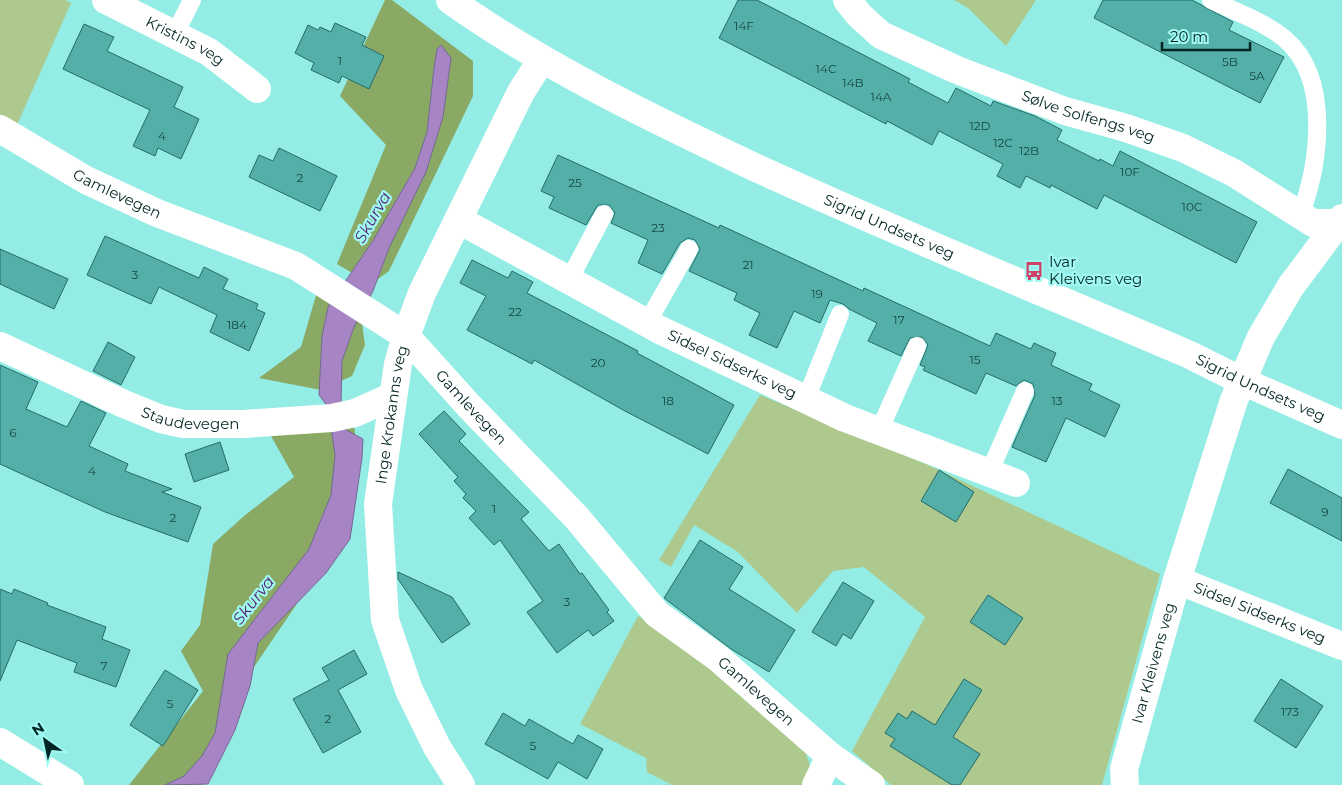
<svg xmlns="http://www.w3.org/2000/svg" width="1342" height="785" font-family="Montserrat,sans-serif">
  <style>
    .green { fill: #adc98e }
    .forest { fill: #8aa965 }
    .water { fill: #a785c4; stroke: #756894 }
    .building { fill: #55afa9; stroke: #256c67 }
    .lines { fill: none; stroke-linecap: round; stroke-linejoin: round }
    .service { stroke: #fff; stroke-width: 18 }
    .minor { stroke: #fff; stroke-width: 28 }
    .tertiary { stroke: #fff; stroke-width: 28 }
    .labels { text-anchor: middle; stroke-width: 4.5; stroke-linejoin: round; paint-order: stroke }
    .number-label { font-size: 12px; fill: #154844 }
    .street-label { font-size: 15px; fill: #002623; stroke: #a0faf2 }
    .poi-label { font-size: 15px; fill: #002623; stroke: #a0faf2; text-anchor: start }
    .water-label { font-size: 16px; font-style: italic; fill: #522571; stroke: #a0faf2 }
  </style>
  <rect width="100%" height="100%" fill="#93ede5"/>
  <g class="green">
    <polygon points="0,0 65,0 71,3 17,125 0,114"/>
    <polygon points="954,0 1036,0 1006,46 968,8"/>
    <polygon points="760,395 928,465 1160,574 1102,785 891,785 852,751 925,617 864,567 833,571 797,613 738,552 694,525 671,567 659,560"/>
    <polygon points="638,616 690,650 806,753 813,776 808,785 672,785 647,772 646,758 580,724"/>
  </g>
  <g class="forest">
    <polygon points="385,0 392,0 473,61 473,96 389,271 371,284 337,264 386,145 340,96"/>
    <polygon points="317,292 361,316 365,345 352,376 321,390 259,378 301,347"/>
    <polygon points="353,421 355,432 349,499 330,555 233,698 203,785 129,785 203,691 181,651 200,625 213,544 244,516 294,477 271,436"/>
  </g>
  <g class="water">
    <polygon points="441,45 451,58 443,117 426,172 389,248 373,291 354,327 342,361 341,403 328,407 319,395 322,336 328,307 374,239 415,168 427,132 434,68 437,49"/>
    <polygon points="339,426 363,439 362,458 350,539 326,573 258,643 250,686 235,730 208,784 165,785 184,776 202,756 215,733 228,654 309,549 331,495 335,455 331,427"/>
  </g>
  <g class="building">
    <polygon points="738,0 757,0 910,79 908,82 948,103 956,88 991,106 993,101 1035,116 1062,130 1057,140 1099,161 1100,159 1113,166 1120,151 1257,222 1236,263 1104,195 1097,209 1051,185 1050,188 1026,176 1020,188 997,176 1003,164 939,131 932,145 887,121 886,124 719,38"/>
    <polygon points="1103,0 1192,0 1233,22 1229,30 1284,57 1260,103 1094,18"/>
    <polygon points="335,23 366,37 362,45 384,56 369,89 342,76 339,83 311,70 314,63 295,53 308,25 318,30 320,27 331,32"/>
    <polygon points="84,24 114,37 107,51 183,87 174,107 199,119 181,159 158,148 155,156 133,146 150,110 63,69"/>
    <polygon points="279,148 337,176 320,211 249,177 259,155 273,161"/>
    <polygon points="558,155 719,228 720,225 863,291 864,288 990,346 996,333 1031,349 1034,343 1056,353 1051,365 1092,384 1089,390 1120,405 1105,437 1066,418 1046,462 1012,447 1035,395 1033,384 1024,380 1016,386 986,373 976,394 923,370 925,367 920,365 928,345 922,337 910,338 901,356 868,341 877,323 849,309 843,304 830,300 820,323 794,311 777,348 749,335 760,313 734,300 737,293 689,271 700,249 695,240 688,238 680,243 662,274 638,263 648,240 611,223 615,213 609,205 598,205 586,225 549,208 554,197 541,191"/>
    <polygon points="105,236 199,278 204,267 228,279 223,289 258,304 256,309 265,313 249,351 210,332 217,315 159,287 151,304 87,275"/>
    <polygon points="0,249 68,279 54,309 0,284"/>
    <polygon points="472,260 508,278 512,271 533,282 527,293 638,351 637,353 734,405 708,454 625,411 534,360 532,364 467,330 486,296 460,283"/>
    <polygon points="108,342 135,357 121,385 93,371"/>
    <polygon points="0,365 38,382 26,409 67,427 81,401 106,413 89,446 128,464 125,471 172,489 162,492 201,507 188,542 105,512 0,464"/>
    <polygon points="444,411 466,434 459,441 529,512 521,519 549,551 559,544 580,574 582,573 609,610 607,612 614,621 593,636 588,630 557,653 527,612 543,601 500,540 494,545 469,518 476,511 463,498 466,494 454,481 458,477 419,434"/>
    <polygon points="220,442 229,470 194,482 185,454"/>
    <polygon points="1288,469 1342,498 1342,541 1270,503"/>
    <polygon points="939,470 974,492 956,522 921,501"/>
    <polygon points="700,540 743,567 729,589 795,630 769,672 731,649 664,598"/>
    <polygon points="398,572 452,597 470,624 442,643 398,579"/>
    <polygon points="843,582 874,601 851,639 843,634 836,646 812,632"/>
    <polygon points="0,589 12,594 14,589 48,603 47,605 106,627 102,639 130,650 116,687 74,672 77,663 17,640 0,681"/>
    <polygon points="988,595 1023,618 1005,645 970,622"/>
    <polygon points="354,650 367,674 338,690 361,732 323,753 293,699 329,680 322,668"/>
    <polygon points="165,670 198,690 163,746 130,725"/>
    <polygon points="964,679 982,690 953,737 980,754 960,785 952,785 890,746 895,739 885,733 898,713 907,719 912,711 935,725"/>
    <polygon points="1281,679 1323,706 1296,748 1254,721"/>
    <polygon points="503,713 525,726 529,719 573,744 578,735 603,749 587,779 558,762 548,779 485,744"/>
  </g>
  <g class="lines">
    <g class="service">
      <path d="M 1211,0 C 1236,12 1265,22 1285,39 C 1332,79 1319,166 1300,216"/>
      <polyline points="175,34 192,0"/>
      <polyline points="569,280 604,214"/>
      <polyline points="647,323 689,249"/>
      <polyline points="806,399 840,314"/>
      <polyline points="879,431 917,346"/>
      <polyline points="989,473 1025,391"/>
    </g>
    <g class="minor">
      <path id="s1" d="M 106,0 L 209,52 L 257,89"/>
      <path id="s2" d="M 847,0 L 859,15 L 881,35 L 957,70 L 1065,111 L 1126,128 L 1183,148 L 1234,173 L 1313,223 L 1337,223"/>
      <path id="s3" d="M 0,129 L 86,180 L 157,213 L 296,266 L 406,336 L 469,406 L 577,518 L 657,614 L 718,658 L 830,756 L 871,785"/>
      <path id="s4" d="M 459,220 L 658,329 L 845,418 L 1016,483"/>
      <path id="s5" d="M 0,346 L 124,404 L 161,419 L 183,424 L 243,424 L 332,418 L 355,413 L 393,396"/>
      <path id="s6" d="M 1177,580 L 1342,646"/>
      <polyline points="0,742 70,785"/>
      <path id="s7" d="M 461,785 L 437,747 L 409,690 L 385,620 L 378,504 L 398,364 L 406,336 L 422,293 L 489,157 L 521,92 L 542,59"/>
      <polyline points="816,785 830,756"/>
      <path id="s8" d="M 1125,785 L 1124,769 L 1177,580 L 1234,400 L 1261,337 L 1291,286 L 1342,218"/>
    </g>
    <path class="tertiary" id="s9" d="M 450,0 C 543,66 647,116 750,165 C 895,232 1043,292 1190,355 L 1242,381 L 1342,425"/>
  </g>
  <defs>
    <g id="bus-bare" transform="scale(1.5)"><path d="M-5-6H5V4H4V6H2V4H-2V6H-4V4H-5ZM-3.5-4V0h7V-4ZM-3.5 1.2v1.5H-2V1.2ZM2 1.2v1.5H3.5V1.2Z" fill="#d04167" stroke="#a0faf2" stroke-width="2.5" paint-order="stroke"/></g>
  </defs>
  <g fill-rule="evenodd">
    <use href="#bus-bare" x="1034" y="271"/>
  </g>
  <g class="labels">
    <g class="number-label">
      <text x="744" y="30">14F</text>
      <text x="340" y="65">1</text>
      <text x="1230" y="66">5B</text>
      <text x="826" y="73">14C</text>
      <text x="1257" y="80">5A</text>
      <text x="853" y="87">14B</text>
      <text x="881" y="101">14A</text>
      <text x="980" y="130">12D</text>
      <text x="162" y="140">4</text>
      <text x="1003" y="147">12C</text>
      <text x="1029" y="155">12B</text>
      <text x="1130" y="176">10F</text>
      <text x="300" y="182">2</text>
      <text x="575" y="187">25</text>
      <text x="1192" y="211">10C</text>
      <text x="658" y="232">23</text>
      <text x="748" y="269">21</text>
      <text x="135" y="279">3</text>
      <text x="817" y="298">19</text>
      <text x="515" y="316">22</text>
      <text x="899" y="324">17</text>
      <text x="237" y="329">184</text>
      <text x="975" y="364">15</text>
      <text x="598" y="367">20</text>
      <text x="668" y="405">18</text>
      <text x="1057" y="405">13</text>
      <text x="13" y="437">6</text>
      <text x="92" y="475">4</text>
      <text x="494" y="513">1</text>
      <text x="1325" y="516">9</text>
      <text x="173" y="522">2</text>
      <text x="567" y="606">3</text>
      <text x="104" y="670">7</text>
      <text x="170" y="708">5</text>
      <text x="1290" y="716">173</text>
      <text x="328" y="723">2</text>
      <text x="533" y="750">5</text>
    </g>
    <g class="street-label">
      <text dy="5" stroke="none"><textPath href="#s1" startOffset="89">Kristins veg</textPath></text>
      <text dy="5" stroke="none"><textPath href="#s2" startOffset="272">Sølve Solfengs veg</textPath></text>
      <text dy="5" stroke="none"><textPath href="#s3" startOffset="134">Gamlevegen</textPath></text>
      <text dy="5" stroke="none"><textPath href="#s9" startOffset="495">Sigrid Undsets veg</textPath></text>
      <text dy="5" stroke="none"><textPath href="#s4" startOffset="309">Sidsel Sidserks veg</textPath></text>
      <text dy="5" stroke="none"><textPath href="#s9" startOffset="900">Sigrid Undsets veg</textPath></text>
      <text dy="5" stroke="none"><textPath href="#s3" startOffset="554">Gamlevegen</textPath></text>
      <text dy="5" stroke="none"><textPath href="#s7" startOffset="389">Inge Krokanns veg</textPath></text>
      <text dy="5" stroke="none"><textPath href="#s5" startOffset="206">Staudevegen</textPath></text>
      <text dy="5" stroke="none"><textPath href="#s6" startOffset="89">Sidsel Sidserks veg</textPath></text>
      <text dy="5" stroke="none"><textPath href="#s8" startOffset="126">Ivar Kleivens veg</textPath></text>
      <text dy="5" stroke="none"><textPath href="#s3" startOffset="958">Gamlevegen</textPath></text>
    </g>
    <g class="poi-label">
      <text x="1049" y="267">Ivar<tspan x="1049" dy="17">Kleivens veg</tspan></text>
    </g>
    <g class="water-label">
      <text transform="translate(372 217) rotate(-60)" y="6">Skurva</text>
      <text transform="translate(253 600) rotate(-52)" y="6">Skurva</text>
    </g>
  </g>
  <g transform="translate(45 740) rotate(327)" stroke="#a0faf2" stroke-width="4" paint-order="stroke">
  <path d="M0-4L9 19L0 12L-9 19Z" fill="#002623"/>
  <text y="-8" font-size="14" font-weight="bold" text-anchor="middle" fill="#002623">N</text>
  </g>
  <path d="M1162 42v8h88v-8" fill="none" stroke="#002623" stroke-width="2.5"/>
  <text x="1170" y="42" font-size="15" fill="#002623" stroke="#a0faf2" stroke-width="4" paint-order="stroke">20 m</text>
</svg>
